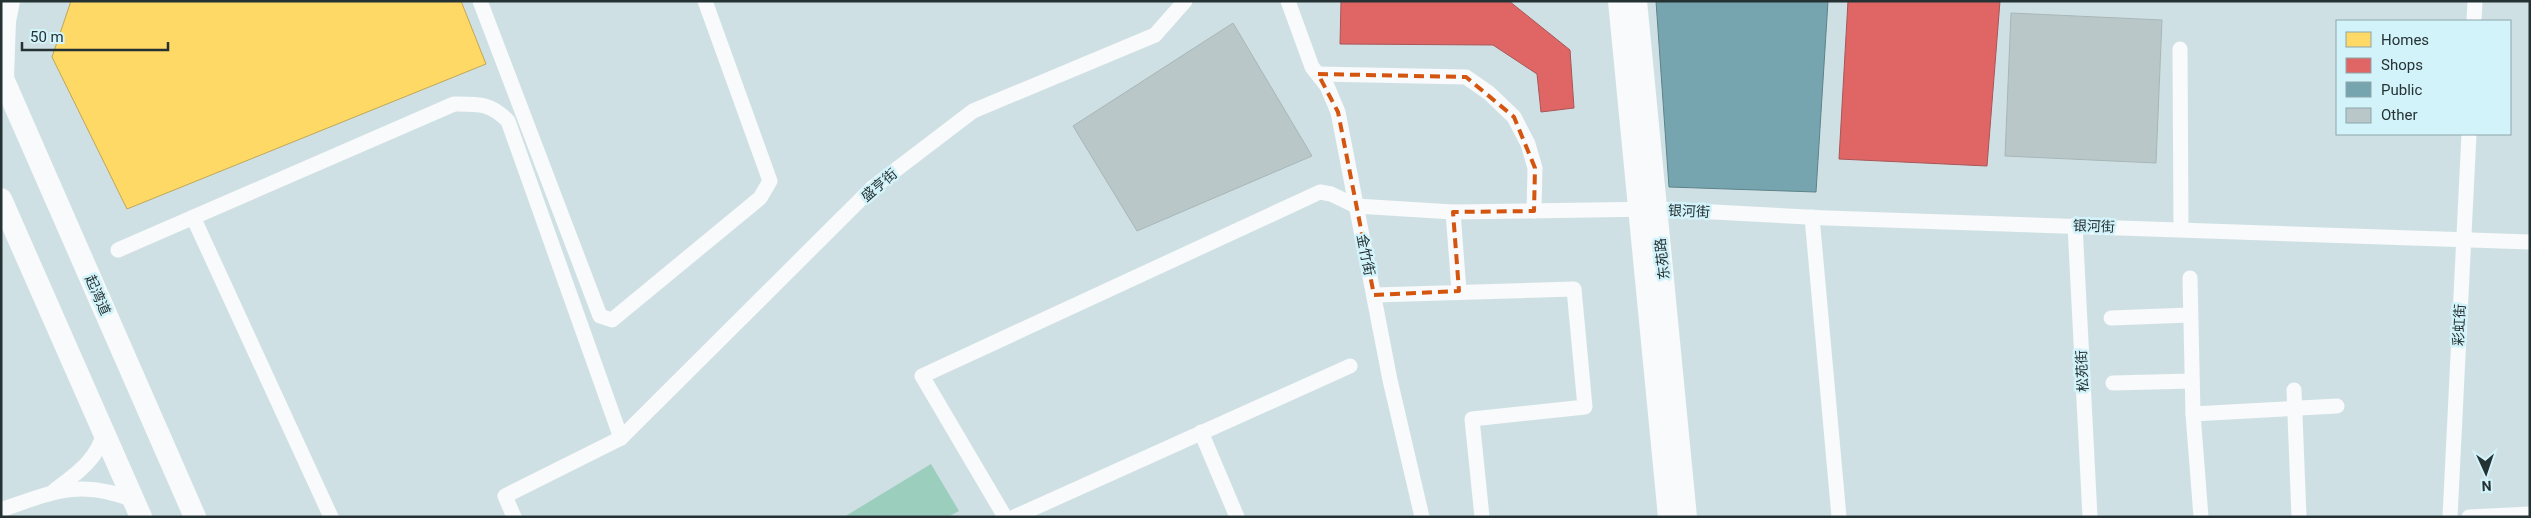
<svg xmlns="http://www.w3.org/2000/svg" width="2531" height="518" font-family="Roboto,'Noto Sans SC',sans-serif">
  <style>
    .green { fill: #9bcebd }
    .homes { fill: #ffd966; stroke: #bea757 }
    .shops { fill: #e06666; stroke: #a85657 }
    .public { fill: #76a5af; stroke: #5e828a }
    .building { fill: #b9c7c9; stroke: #a8b6b7 }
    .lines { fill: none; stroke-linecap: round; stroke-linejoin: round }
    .minor { stroke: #f8fafb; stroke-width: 15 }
    .tertiary { stroke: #f8fafb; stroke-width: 20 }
    .secondary { stroke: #f8fafb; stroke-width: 22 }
    .marked { fill: none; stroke: #d45510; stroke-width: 4; stroke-dasharray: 10 6; stroke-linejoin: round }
    .labels { text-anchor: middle; stroke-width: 5; stroke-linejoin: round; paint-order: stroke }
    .street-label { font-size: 14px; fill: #253234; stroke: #d3f3fa }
  </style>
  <rect width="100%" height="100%" fill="#cfe0e4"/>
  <polygon class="green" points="931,464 959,511 948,517 844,517"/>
  <polygon class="homes" points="71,1 461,1 486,64 127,209 52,57"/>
  <g class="shops">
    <polygon points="1341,1 1509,1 1570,50 1574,108 1541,112 1537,74 1493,45 1340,44"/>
    <polygon points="1848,1 2000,1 1987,166 1839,159"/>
  </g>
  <polygon class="public" points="1656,1 1828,1 1816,192 1669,187"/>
  <g class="building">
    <polygon points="2011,13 2162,20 2156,163 2005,156"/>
    <polygon points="1233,23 1312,156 1137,231 1073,126"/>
  </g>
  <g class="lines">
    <g class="minor">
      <polyline points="480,1 600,316 612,320 760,198 770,181 705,1"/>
      <polyline points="1288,1 1312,67 1327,86 1338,112 1390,380 1422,517"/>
      <polyline points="2474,21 2475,1"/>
      <polyline points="2180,49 2181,229"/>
      <polyline points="1318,74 1466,77 1489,93 1514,117 1528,144 1535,168 1534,211"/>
      <polyline points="1453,212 1459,291"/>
      <polyline points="193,217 331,517"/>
      <polyline points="1812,217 1839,517"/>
      <polyline points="2075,225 2090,517"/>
      <path d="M 118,250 L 454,104 C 479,104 490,103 508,121 L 621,438"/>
      <polyline points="2190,278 2193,414 2201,517"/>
      <polyline points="1374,295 1574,289 1585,407 1472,419 1482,517"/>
      <polyline points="2111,318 2190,315"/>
      <polyline points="2113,383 2192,381"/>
      <polyline points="2294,390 2299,517"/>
      <polyline points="2193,414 2337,406"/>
      <polyline points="1201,432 1237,517"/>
      <path d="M 55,490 C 76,474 97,460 104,433"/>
      <path d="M 1,510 C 52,492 82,478 135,501"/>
      <polyline points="514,517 505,496 621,438 872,188 973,111 1155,35 1185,1"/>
      <polyline points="1005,517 922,376 1320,192 1331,194 1356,206 1453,212 1657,209 1827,218 2530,242"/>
      <polyline points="1014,517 1350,366"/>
      <polyline points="2450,517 2469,134"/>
      <polyline points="2469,517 2530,514"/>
    </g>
    <g class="tertiary">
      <polyline points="1618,1 1668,517"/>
      <polyline points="1637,1 1687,517"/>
    </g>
    <g class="secondary">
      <polyline points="1,74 195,517"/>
      <polyline points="3,78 5,21 9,1"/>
      <polyline points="1,199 141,517"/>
    </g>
  </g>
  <path class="marked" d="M 1318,74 L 1466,77 L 1514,117 L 1535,168 L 1534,211 L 1453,212 L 1459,291 L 1374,295 L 1338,112 Z"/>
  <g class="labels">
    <g class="street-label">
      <text transform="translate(879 185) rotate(-40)" y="5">盛亨街</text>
      <text transform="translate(1689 211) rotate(3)" y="5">银河街</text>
      <text transform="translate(2094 226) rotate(2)" y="5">银河街</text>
      <text transform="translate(1366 255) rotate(79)" y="5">金竹街</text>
      <text transform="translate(1662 259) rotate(-96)" y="5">东苑路</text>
      <text transform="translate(98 295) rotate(66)" y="5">起湾道</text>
      <text transform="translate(2459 325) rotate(-87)" y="5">彩虹街</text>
      <text transform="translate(2082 371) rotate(-93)" y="5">松苑街</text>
    </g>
  </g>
  <rect width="2531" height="518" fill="none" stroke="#253234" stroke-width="5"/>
  <rect x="2336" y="20" width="175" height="115" fill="#d3f3fa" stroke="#8da6ab"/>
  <rect x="2346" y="32" width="25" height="15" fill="#ffd966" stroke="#8da6ab"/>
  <text x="2381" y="45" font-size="15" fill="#253234">Homes</text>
  <rect x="2346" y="58" width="25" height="15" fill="#e06666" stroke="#8da6ab"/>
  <text x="2381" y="70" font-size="15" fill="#253234">Shops</text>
  <rect x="2346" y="82" width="25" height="15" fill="#76a5af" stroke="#8da6ab"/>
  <text x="2381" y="95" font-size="15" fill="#253234">Public</text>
  <rect x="2346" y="108" width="25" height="15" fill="#b9c7c9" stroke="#8da6ab"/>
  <text x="2381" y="120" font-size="15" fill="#253234">Other</text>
  <g transform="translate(2486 473) rotate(177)" stroke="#d3f3fa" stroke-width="4" paint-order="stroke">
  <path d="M0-4L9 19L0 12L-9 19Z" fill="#253234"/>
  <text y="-8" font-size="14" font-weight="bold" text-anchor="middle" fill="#253234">N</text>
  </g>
  <path d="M22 42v8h146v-8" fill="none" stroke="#253234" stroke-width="2.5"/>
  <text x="30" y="42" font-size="15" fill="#253234" stroke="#d3f3fa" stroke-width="4" paint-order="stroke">50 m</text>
</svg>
